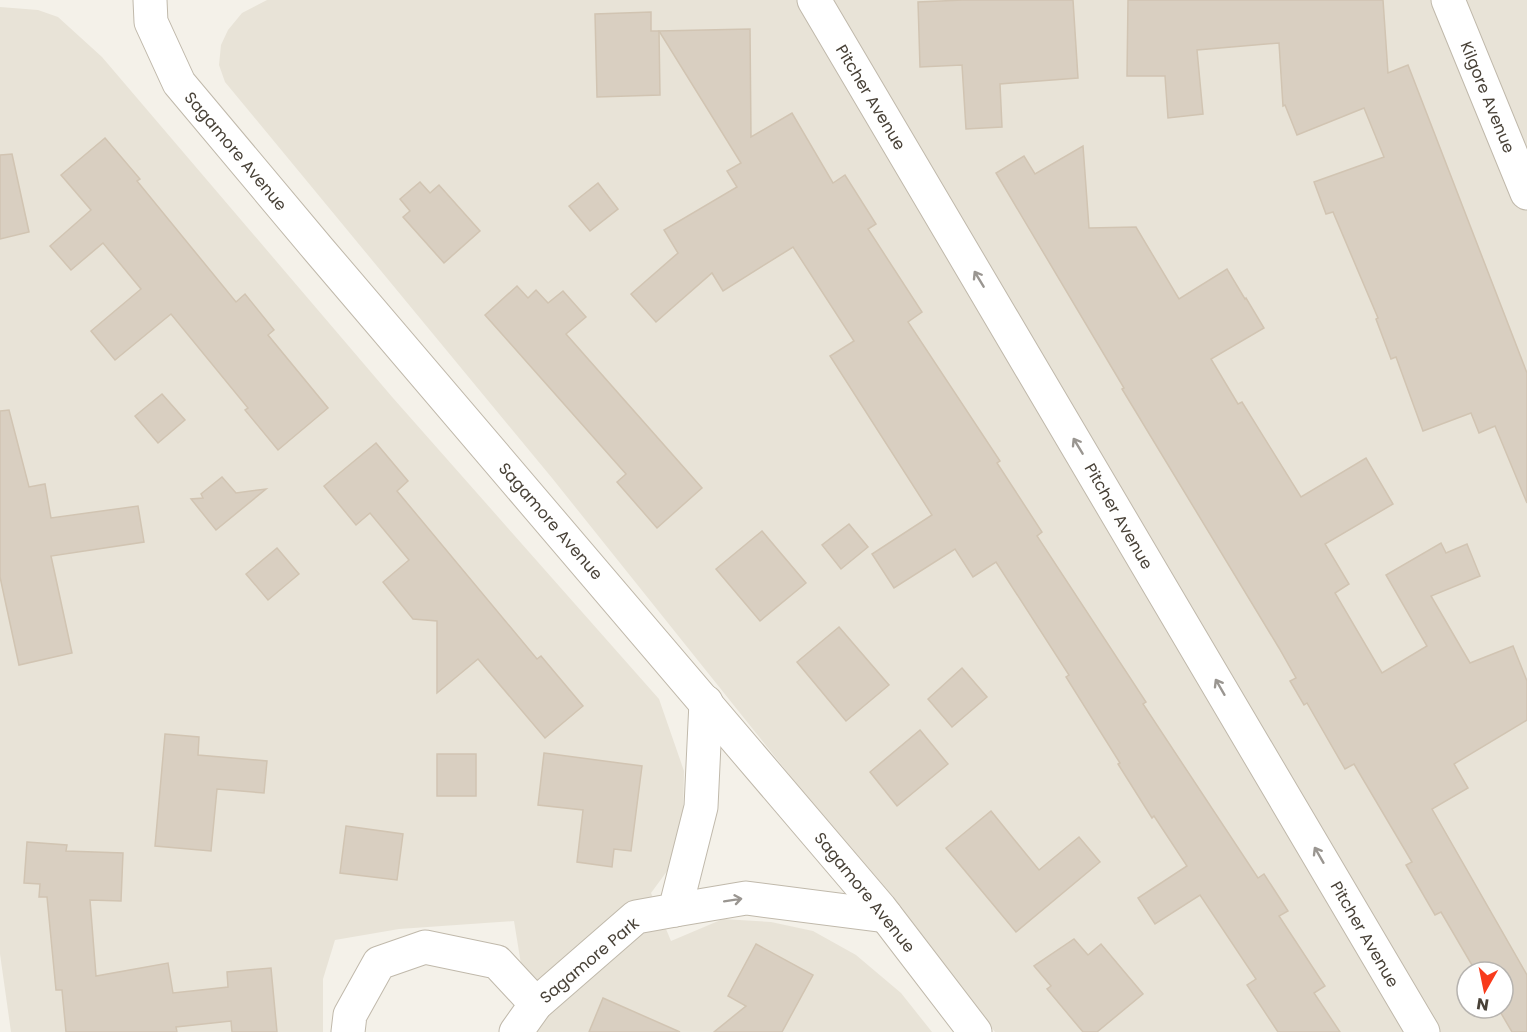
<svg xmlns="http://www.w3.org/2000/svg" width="1527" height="1032" font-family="Poppins,sans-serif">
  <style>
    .residential { fill: #e8e3d7; fill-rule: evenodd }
    .building { fill: #d9cfc1; stroke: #d1c4b2; stroke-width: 1.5 }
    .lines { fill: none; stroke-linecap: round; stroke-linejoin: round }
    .minor-casing { stroke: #c0b9ab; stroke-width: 35 }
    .minor { stroke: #fff; stroke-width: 33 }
    .oneway { stroke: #9a9691 }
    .labels { text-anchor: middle; stroke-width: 4.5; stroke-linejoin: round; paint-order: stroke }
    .street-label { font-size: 16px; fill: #484137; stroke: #fff }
  </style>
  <rect width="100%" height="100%" fill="#f4f1e9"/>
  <g class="residential">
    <path d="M 267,0 L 1527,0 L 1527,1032 L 995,1032 L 552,478 L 225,82 L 219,65 L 221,45 L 228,30 L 242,13 ZM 1467,972 L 1503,972 L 1503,1008 L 1467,1008 Z"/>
    <polygon points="0,7 38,10 58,17 102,57 393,398 659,699 684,771 683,818 673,863 651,893 671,941 723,919 771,922 813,931 856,955 901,993 932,1032 532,1032 514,921 399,929 335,940 323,979 323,1032 11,1032 0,954"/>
  </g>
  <g class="building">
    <polygon points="963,0 1073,0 1078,78 1000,84 1002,127 966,129 962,65 920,67 918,2"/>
    <polygon points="1128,0 1383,0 1388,73 1408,65 1527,373 1527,503 1495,426 1479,433 1471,413 1423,431 1396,357 1391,359 1376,319 1378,318 1333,212 1326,214 1314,182 1384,157 1364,108 1297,135 1285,105 1283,106 1279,43 1197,50 1203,114 1168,118 1165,76 1127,76"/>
    <polygon points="651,12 651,31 659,31 660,95 597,97 595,14"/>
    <polygon points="750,29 751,137 792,113 833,183 845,175 876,224 868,229 922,312 908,322 1000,461 997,463 1042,532 1037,536 1146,702 1143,704 1258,878 1264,874 1288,911 1279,916 1325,986 1314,993 1340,1032 1278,1032 1247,985 1256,979 1200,895 1155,924 1138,898 1187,866 1154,816 1152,818 1118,764 1120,763 1066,677 1069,675 996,562 973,577 955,549 894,588 872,554 932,515 830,356 854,341 793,247 723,291 712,273 656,322 631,294 678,253 664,230 737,187 727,171 741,163 659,31"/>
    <polygon points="105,138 140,179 137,181 236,302 245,294 274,330 268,335 328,408 278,450 245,410 248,408 171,314 115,360 91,331 141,289 103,243 71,270 50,246 91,210 61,175"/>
    <polygon points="1083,146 1089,228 1136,227 1179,299 1227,269 1245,299 1246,298 1264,328 1211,359 1238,404 1242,402 1301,497 1366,458 1393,504 1325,544 1349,584 1335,593 1382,673 1427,646 1386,575 1441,543 1446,553 1467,544 1480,576 1431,596 1470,663 1513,646 1527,681 1527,720 1454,764 1468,788 1432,809 1527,975 1527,1032 1512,1032 1498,1008 1503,1008 1503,972 1476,972 1441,912 1435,915 1406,865 1412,862 1354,764 1345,769 1307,703 1304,705 1290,681 1296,678 1279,648 1122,389 1124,388 996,173 1024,156 1035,174"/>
    <polygon points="12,154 29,232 0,239 0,155"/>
    <polygon points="420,182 430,193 439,185 480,231 444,263 403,217 410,211 400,199"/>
    <polygon points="598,183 618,209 590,231 569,206"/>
    <polygon points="517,286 528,298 536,290 548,303 563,291 586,317 566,334 702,488 657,528 617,482 626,474 485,315"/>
    <polygon points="162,394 185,420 158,443 135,416"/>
    <polygon points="9,410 29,487 45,484 51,518 138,506 144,542 51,556 72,653 19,665 0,577 0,411"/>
    <polygon points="376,443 408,481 397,491 537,659 541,656 583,706 545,738 478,659 437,693 437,621 413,619 383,582 409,560 370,513 356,525 324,486"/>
    <polygon points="222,477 236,493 266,489 216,530 191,499 203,498 201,494"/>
    <polygon points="849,524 868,547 841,569 822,545"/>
    <polygon points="762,531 806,583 760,621 716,569"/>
    <polygon points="277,548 299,574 268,600 246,574"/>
    <polygon points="839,627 889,685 846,721 797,662"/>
    <polygon points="962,668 987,697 952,727 928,699"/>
    <polygon points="920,730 948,764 897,806 870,772"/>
    <polygon points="165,734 199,737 198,755 267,761 264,793 217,789 211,851 155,846"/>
    <polygon points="544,753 642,766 631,851 614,849 612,867 577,862 583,810 538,805"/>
    <rect x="437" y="754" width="39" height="42"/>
    <polygon points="991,811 1039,870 1079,837 1100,862 1016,932 946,848"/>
    <polygon points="346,826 403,834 397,880 340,873"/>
    <polygon points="27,842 67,845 66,851 123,853 121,901 90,900 96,976 168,963 173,993 228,987 227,972 271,968 277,1032 232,1032 231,1021 176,1027 177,1032 66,1032 62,990 56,990 47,897 39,897 40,884 24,883"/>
    <polygon points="1074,939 1088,955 1101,944 1143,994 1097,1032 1083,1032 1047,989 1051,986 1034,966"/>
    <polygon points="756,944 813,975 782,1032 714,1032 746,1006 728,996"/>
    <polygon points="603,998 680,1032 589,1032"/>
  </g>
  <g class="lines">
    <g class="minor-casing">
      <g id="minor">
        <polyline points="150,0 151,22 179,83 319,250 880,908 975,1032"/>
        <polyline points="814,0 1423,1032"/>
        <polyline points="1448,0 1527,193"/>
        <polyline points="675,910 746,898 886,916"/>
        <polyline points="348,1032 350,1015 379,963 425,947 497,962 536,1004"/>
        <polyline points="516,1032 536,1004 636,917 675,910 701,807 706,702"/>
      </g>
    </g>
    <use href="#minor" class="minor"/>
  </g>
  <defs><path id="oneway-shaft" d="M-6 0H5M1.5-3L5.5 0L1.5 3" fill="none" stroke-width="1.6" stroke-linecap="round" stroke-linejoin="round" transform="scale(1.5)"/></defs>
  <g class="oneway">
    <use href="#oneway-shaft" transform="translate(979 279) rotate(-121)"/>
    <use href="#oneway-shaft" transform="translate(1078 446) rotate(-121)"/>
    <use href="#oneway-shaft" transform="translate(1220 687) rotate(-120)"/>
    <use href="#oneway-shaft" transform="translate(1319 855) rotate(-120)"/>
    <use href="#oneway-shaft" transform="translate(733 900) rotate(-9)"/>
  </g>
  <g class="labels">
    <g class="street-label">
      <text transform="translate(871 97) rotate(59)" y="6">Pitcher Avenue</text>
      <text transform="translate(1488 97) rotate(68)" y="6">Kilgore Avenue</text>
      <text transform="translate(236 151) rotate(50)" y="6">Sagamore Avenue</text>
      <text transform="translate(1119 516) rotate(60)" y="6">Pitcher Avenue</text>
      <text transform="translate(551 521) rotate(49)" y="6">Sagamore Avenue</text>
      <text transform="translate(865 892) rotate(51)" y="6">Sagamore Avenue</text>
      <text transform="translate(1365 934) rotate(60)" y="6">Pitcher Avenue</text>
      <text transform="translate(589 960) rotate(-40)" y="6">Sagamore Park</text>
    </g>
  </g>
  <g transform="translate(1485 990) rotate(189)"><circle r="28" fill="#ffffff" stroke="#b6b3af" stroke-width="1.5"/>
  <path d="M0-4.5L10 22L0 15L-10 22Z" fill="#f83b1c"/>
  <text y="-9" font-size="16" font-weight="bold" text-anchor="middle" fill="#484137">N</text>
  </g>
</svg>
